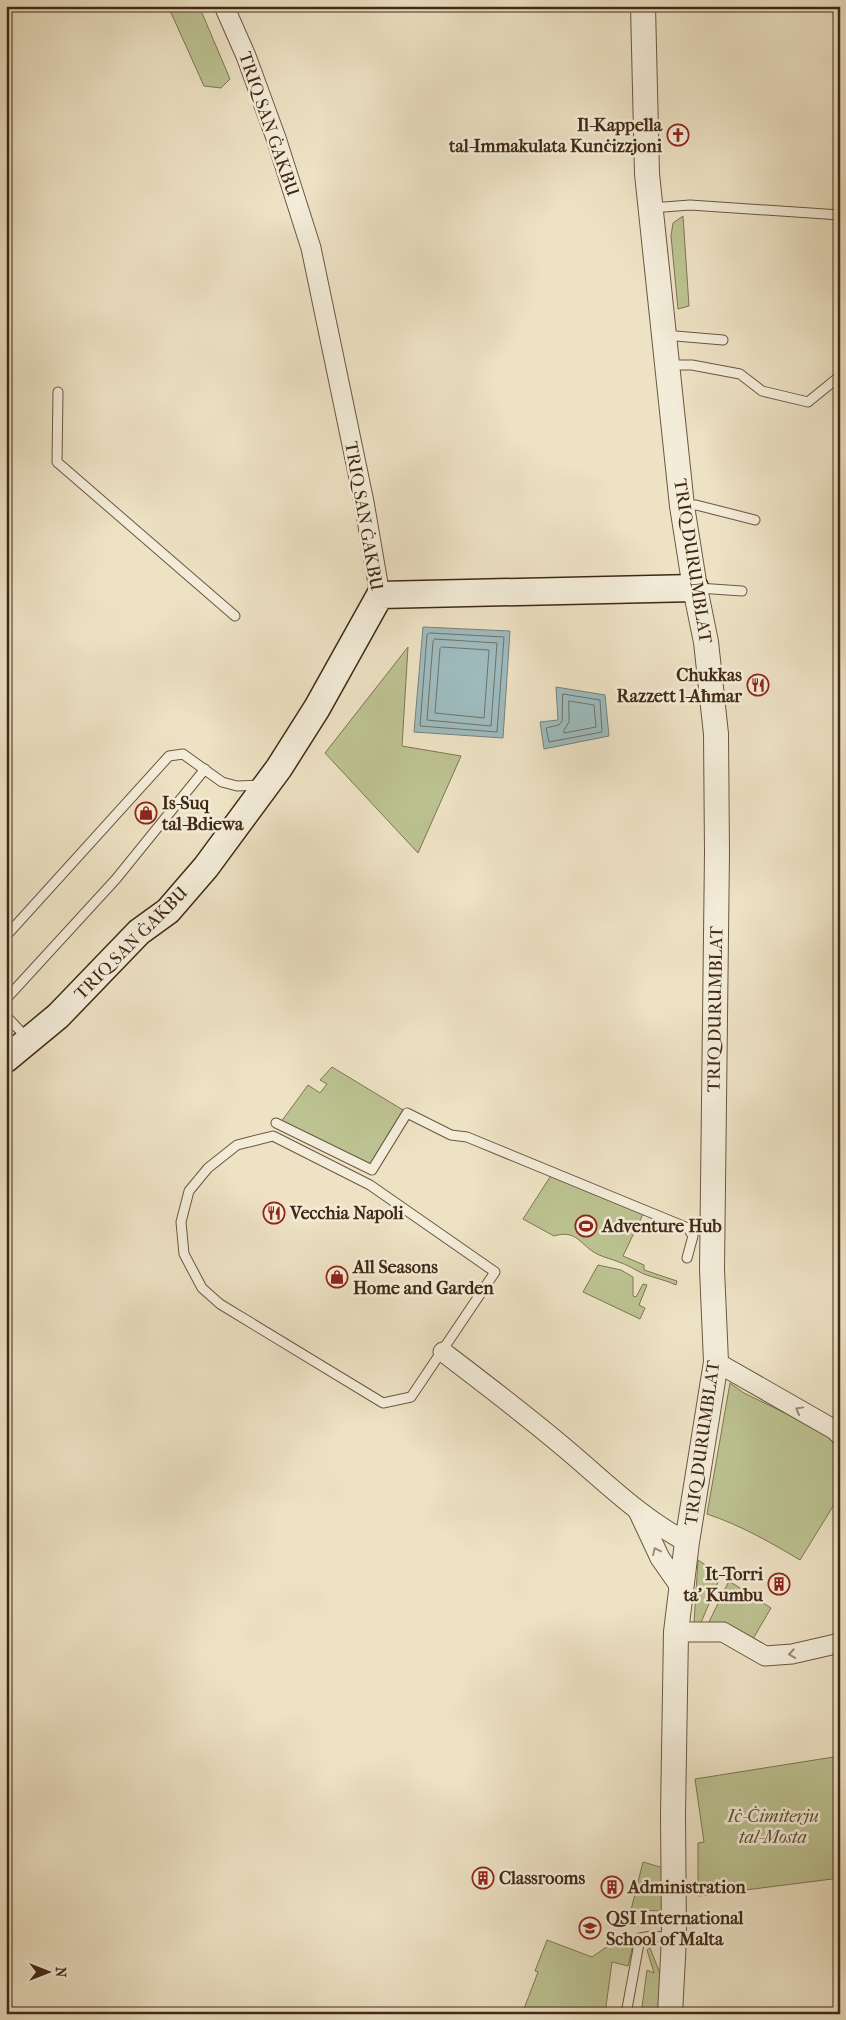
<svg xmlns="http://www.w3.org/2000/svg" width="846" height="2020" font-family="'IM FELL French Canon',serif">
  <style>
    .green { fill: #bcc291; stroke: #7e7652 }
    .water { fill: #9ebbbe; stroke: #78817a }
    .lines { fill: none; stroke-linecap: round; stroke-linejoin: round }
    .shore { stroke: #6f7269; stroke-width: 1 }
    .service-casing { stroke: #6b5740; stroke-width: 11 }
    .minor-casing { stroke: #6b5740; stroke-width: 21 }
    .tertiary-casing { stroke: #6b5740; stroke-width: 26 }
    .secondary-casing { stroke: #402914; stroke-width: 29 }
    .service { stroke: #f3ecd9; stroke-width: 9 }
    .minor { stroke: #f3ecd9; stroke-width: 19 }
    .tertiary { stroke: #f3ecd9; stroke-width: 24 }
    .secondary { stroke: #f3ecd9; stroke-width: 26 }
    .oneway { stroke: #9a8a76 }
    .labels { text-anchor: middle; stroke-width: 5; stroke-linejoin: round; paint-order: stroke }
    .street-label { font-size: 18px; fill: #402914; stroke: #f3ecd9 }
    .poi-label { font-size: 18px; font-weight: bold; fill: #402914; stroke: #f3ecd9; text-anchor: start }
    .park-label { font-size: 18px; font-style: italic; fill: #5f4f33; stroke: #f3ecd9 }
  </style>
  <rect width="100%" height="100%" fill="#ede2c4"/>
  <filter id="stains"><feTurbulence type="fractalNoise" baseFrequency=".004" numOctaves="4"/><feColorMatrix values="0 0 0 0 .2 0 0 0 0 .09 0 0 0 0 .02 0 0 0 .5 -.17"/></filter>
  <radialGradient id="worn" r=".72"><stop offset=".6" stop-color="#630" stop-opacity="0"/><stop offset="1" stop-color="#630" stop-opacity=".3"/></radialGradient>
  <g class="green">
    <polygon points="168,6 199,6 230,79 221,88 204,86"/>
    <polygon points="683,216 689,306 678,309 671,236 673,223"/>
    <polygon points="408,647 402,746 461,756 418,853 325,753"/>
    <polygon points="332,1067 403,1110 371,1166 281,1122 308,1085 320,1093 327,1084 320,1080"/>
    <path d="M 552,1174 L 643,1214 L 623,1256 L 644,1265 L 644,1270 L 677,1281 L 676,1285 C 666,1280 654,1278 644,1274 C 635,1270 628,1265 619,1262 C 612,1259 605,1258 597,1254 C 580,1245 577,1229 554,1236 L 523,1219 Z"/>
    <polygon points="598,1265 621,1270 633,1277 633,1296 636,1297 643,1284 647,1285 639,1305 645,1308 640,1319 583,1292"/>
    <path d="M 730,1383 L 744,1393 L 832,1436 L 840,1445 L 840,1495 L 800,1560 C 770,1542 740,1525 707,1514 Z"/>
    <polygon points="698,1560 721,1575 700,1625 694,1623"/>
    <polygon points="729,1581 771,1608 750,1644 707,1626"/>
    <polygon points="840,1756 840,1878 698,1896 698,1843 704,1842 695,1779"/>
    <polygon points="643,1862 667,1869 666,1911 631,1910"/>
    <polygon points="618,1939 633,1945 628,1966 612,1962 605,2014 522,2014 538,1972 535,1971 547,1940 592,1957"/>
    <polygon points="650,1948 665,1986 660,1994 657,2014 641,2014 647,1970 654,1973 647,1950"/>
  </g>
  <g class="water">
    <polygon points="423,627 510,631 503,738 414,732"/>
    <polygon points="556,687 605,695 609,736 544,749 540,722 558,720"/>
  </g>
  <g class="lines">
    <g class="shore">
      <polygon points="430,633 504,637 497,732 420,726 427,635"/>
      <polygon points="435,639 497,643 491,726 427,720 433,642"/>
      <polygon points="442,647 489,650 484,718 435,713 440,649"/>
      <polygon points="563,694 600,700 602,732 549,742 546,728 559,725 562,721"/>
      <polygon points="569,701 594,705 596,727 564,733 564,730 569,722"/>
    </g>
    <g class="service-casing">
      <g id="service">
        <polyline points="651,208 690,205 840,215"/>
        <polyline points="664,335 723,340"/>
        <polyline points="668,365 692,365 740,374 762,391 808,402 840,376"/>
        <polyline points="58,392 57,462 235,616"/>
        <polyline points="683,506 696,505 755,520"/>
        <polyline points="698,588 742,591"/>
        <polyline points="6,936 169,756 183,754 222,782 237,786 261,785"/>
        <polyline points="6,999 116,879 205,769"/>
        <polyline points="6,1016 27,1038"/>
        <polyline points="276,1123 372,1170 407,1113 451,1135 467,1137 688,1228 693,1236 687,1258"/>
        <polygon points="273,1136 370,1185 495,1272 411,1397 383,1403 220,1304 202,1288 184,1254 181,1222 189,1191 208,1168 237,1145"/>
        <polyline points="626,2014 640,1938 652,1936 674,1938"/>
      </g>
    </g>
    <g class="minor-casing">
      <g id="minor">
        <polyline points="224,6 246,56 276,138 311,248 364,502 380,595"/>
        <path d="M 443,1352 C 485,1384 526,1415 566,1449 C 604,1481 642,1519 687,1542"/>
        <polyline points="716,1362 835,1430 840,1435"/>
        <polyline points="638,1511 660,1558 681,1588"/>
        <polyline points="676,1632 723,1632 765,1656 792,1654 840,1643"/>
      </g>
    </g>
    <g class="tertiary-casing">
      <polyline id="tertiary" points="643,6 647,174 682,506 695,588 706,642 716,734 717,852 712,1269 716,1362 687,1542 676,1632 673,1814 674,1938 670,2014"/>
    </g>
    <g class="secondary-casing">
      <polyline id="secondary" points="6,1059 58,1016 139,932 168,911 206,867 279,768 317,708 380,595 695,588"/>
    </g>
    <use href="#service" class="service"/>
    <use href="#minor" class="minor"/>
    <use href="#tertiary" class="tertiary"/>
    <use href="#secondary" class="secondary"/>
  </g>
  <defs><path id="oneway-chevron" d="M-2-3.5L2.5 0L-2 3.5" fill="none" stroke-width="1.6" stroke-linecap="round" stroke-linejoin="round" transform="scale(1.25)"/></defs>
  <g class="oneway">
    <use href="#oneway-chevron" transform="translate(799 1410) rotate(-151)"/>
    <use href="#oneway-chevron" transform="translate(656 1551) rotate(-115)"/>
    <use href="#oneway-chevron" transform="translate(792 1654) rotate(171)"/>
  </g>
  <defs>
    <g id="church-ring" transform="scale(1.125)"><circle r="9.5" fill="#f3ecd9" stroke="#8f2418" stroke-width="1.5"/><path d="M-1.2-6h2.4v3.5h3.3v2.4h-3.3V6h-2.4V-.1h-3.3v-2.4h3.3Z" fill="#8f2418"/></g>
    <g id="restaurant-ring" transform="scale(1.125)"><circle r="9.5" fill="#f3ecd9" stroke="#8f2418" stroke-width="1.5"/><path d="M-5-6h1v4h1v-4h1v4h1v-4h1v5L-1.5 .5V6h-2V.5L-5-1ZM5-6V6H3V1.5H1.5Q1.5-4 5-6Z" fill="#8f2418"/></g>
    <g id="shop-ring" transform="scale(1.125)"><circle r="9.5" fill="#f3ecd9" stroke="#8f2418" stroke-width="1.5"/><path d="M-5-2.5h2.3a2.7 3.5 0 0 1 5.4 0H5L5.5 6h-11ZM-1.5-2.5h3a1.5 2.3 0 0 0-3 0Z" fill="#8f2418"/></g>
    <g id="stadium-ring" transform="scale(1.125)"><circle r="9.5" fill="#f3ecd9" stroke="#8f2418" stroke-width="1.5"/><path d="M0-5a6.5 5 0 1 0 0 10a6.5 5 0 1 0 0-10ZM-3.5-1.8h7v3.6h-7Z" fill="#8f2418"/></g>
    <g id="building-ring" transform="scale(1.125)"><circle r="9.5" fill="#f3ecd9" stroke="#8f2418" stroke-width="1.5"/><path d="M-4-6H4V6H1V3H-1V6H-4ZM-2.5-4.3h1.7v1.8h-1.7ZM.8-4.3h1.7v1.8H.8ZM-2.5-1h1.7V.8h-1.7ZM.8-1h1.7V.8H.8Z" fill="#8f2418"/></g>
    <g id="school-ring" transform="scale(1.125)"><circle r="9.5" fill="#f3ecd9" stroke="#8f2418" stroke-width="1.5"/><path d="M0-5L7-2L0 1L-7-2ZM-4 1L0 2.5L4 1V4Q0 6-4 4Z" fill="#8f2418"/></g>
  </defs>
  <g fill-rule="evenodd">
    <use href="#church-ring" x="678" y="135"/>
    <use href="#restaurant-ring" x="758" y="685"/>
    <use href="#shop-ring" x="146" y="813"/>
    <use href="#restaurant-ring" x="274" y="1213"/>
    <use href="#stadium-ring" x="586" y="1226"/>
    <use href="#shop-ring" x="337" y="1277"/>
    <use href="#building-ring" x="779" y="1584"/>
    <use href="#building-ring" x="483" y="1878"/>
    <use href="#building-ring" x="612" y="1887"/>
    <use href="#school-ring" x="590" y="1928"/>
  </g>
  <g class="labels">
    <g class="street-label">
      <text transform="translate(269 124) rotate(71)" y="6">TRIQ SAN ĠAKBU</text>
      <text transform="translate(364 516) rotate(80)" y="6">TRIQ SAN ĠAKBU</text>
      <text transform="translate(693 561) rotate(81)" y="6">TRIQ DURUMBLAT</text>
      <text transform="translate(131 943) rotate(-45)" y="6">TRIQ SAN ĠAKBU</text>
      <text transform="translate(715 1009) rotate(-89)" y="6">TRIQ DURUMBLAT</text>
      <text transform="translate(702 1443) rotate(-82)" y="6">TRIQ DURUMBLAT</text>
    </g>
    <g class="poi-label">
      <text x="662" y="131" text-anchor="end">Il-Kappella<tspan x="662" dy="21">tal-Immakulata Kunċizzjoni</tspan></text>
      <text x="742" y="681" text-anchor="end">Chukkas<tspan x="742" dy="21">Razzett l-Aħmar</tspan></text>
      <text x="162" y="809">Is-Suq<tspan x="162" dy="21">tal-Bdiewa</tspan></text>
      <text x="290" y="1219">Vecchia Napoli</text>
      <text x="602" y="1232">Adventure Hub</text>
      <text x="353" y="1273">All Seasons<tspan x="353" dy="21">Home and Garden</tspan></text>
      <text x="763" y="1580" text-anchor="end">It-Torri<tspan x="763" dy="21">ta' Kumbu</tspan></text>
      <text x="499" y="1884">Classrooms</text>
      <text x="628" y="1893">Administration</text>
      <text x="606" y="1924">QSI International<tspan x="606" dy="21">School of Malta</tspan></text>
    </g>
    <g class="park-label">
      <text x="773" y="1822">Iċ-Ċimiterju<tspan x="773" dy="21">tal-Mosta</tspan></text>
    </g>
  </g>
  <rect width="846" height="2020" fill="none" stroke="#ede2c4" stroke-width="25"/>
  <rect x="8" y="8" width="831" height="2005" fill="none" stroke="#402914" stroke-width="2.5"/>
  <rect x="12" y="12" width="821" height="1995" fill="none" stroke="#402914"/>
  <g transform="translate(48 1972) rotate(90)" stroke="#f3ecd9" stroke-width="4" paint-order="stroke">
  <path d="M0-4L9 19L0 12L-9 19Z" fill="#402914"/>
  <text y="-8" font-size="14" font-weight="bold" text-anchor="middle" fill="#402914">N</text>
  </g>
  <rect width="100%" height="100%" filter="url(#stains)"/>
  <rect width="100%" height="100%" fill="url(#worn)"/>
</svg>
